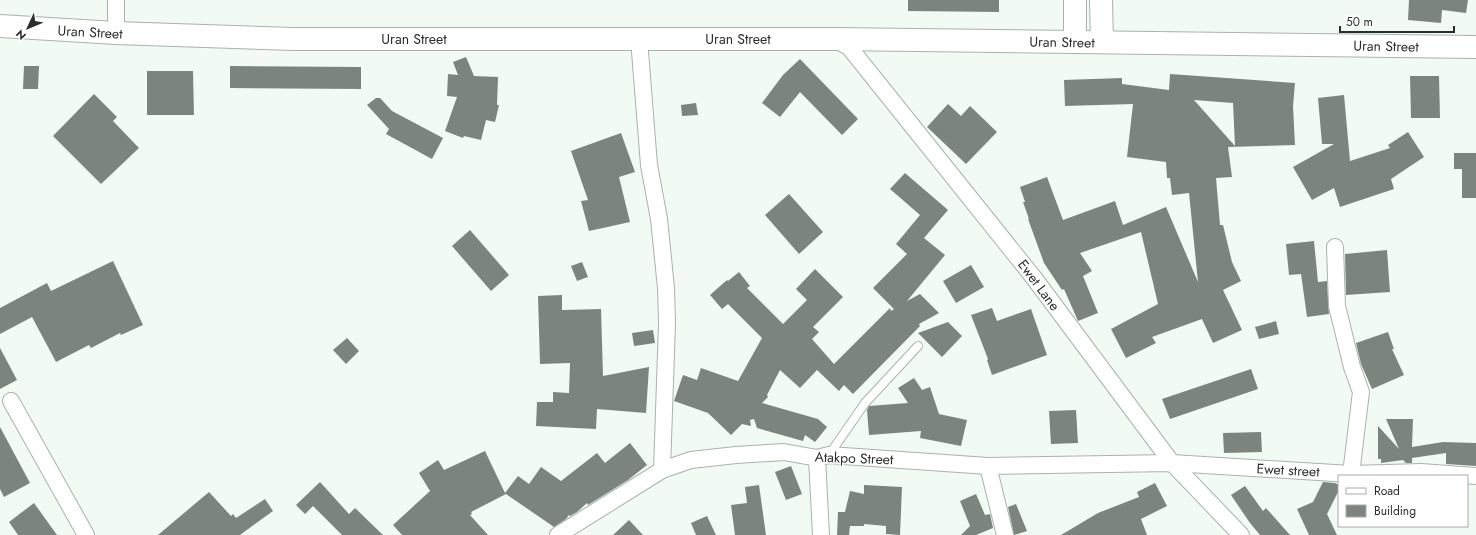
<svg xmlns="http://www.w3.org/2000/svg" width="1476" height="535" font-family="Jost,sans-serif">
  <style>
    .building { fill: #7b857e; fill-rule: evenodd }
    .lines { fill: none; stroke-linecap: round; stroke-linejoin: round }
    .lane-casing { stroke: #a9b3ac; stroke-width: 10 }
    .street-casing { stroke: #a9b3ac; stroke-width: 18 }
    .secondary-casing { stroke: #a9b3ac; stroke-width: 24 }
    .lane { stroke: #fff; stroke-width: 8 }
    .street { stroke: #fff; stroke-width: 16 }
    .secondary { stroke: #fff; stroke-width: 22 }
    .labels { text-anchor: middle; stroke-width: 3; stroke-linejoin: round; paint-order: stroke }
    .street-label { font-size: 14px; fill: #2a2e2b; stroke: #fff }
  </style>
  <rect width="100%" height="100%" fill="#f1fbf4"/>
  <g class="building">
    <polygon points="908,0 999,0 999,12 908,11"/>
    <polygon points="1409,0 1468,0 1466,13 1442,10 1441,23 1408,20"/>
    <polygon points="466,57 474,76 498,77 497,105 499,105 495,122 486,120 481,140 464,136 463,138 445,131 457,97 447,96 448,74 458,75 453,62"/>
    <polygon points="800,59 858,119 842,135 800,92 780,117 762,103 783,75"/>
    <polygon points="24,66 39,66 38,89 23,89"/>
    <polygon points="230,66 361,67 361,89 230,88"/>
    <polygon points="147,71 193,71 194,115 147,115"/>
    <path d="M 1170,74 L 1295,83 L 1293,106 L 1295,145 L 1228,147 L 1232,177 L 1216,178 L 1220,225 L 1223,225 L 1232,262 L 1241,281 L 1223,290 L 1242,330 L 1213,343 L 1202,319 L 1152,337 L 1156,343 L 1126,358 L 1111,329 L 1158,304 L 1141,232 L 1080,253 L 1092,271 L 1083,276 L 1098,313 L 1078,321 L 1064,289 L 1062,290 L 1044,263 L 1028,219 L 1029,219 L 1023,202 L 1025,202 L 1020,187 L 1047,177 L 1063,220 L 1115,201 L 1123,225 L 1166,207 L 1198,282 L 1189,193 L 1172,195 L 1170,178 L 1167,178 L 1166,162 L 1127,157 L 1133,104 L 1065,106 L 1064,80 L 1122,78 L 1122,84 L 1169,90 ZM 1194,100 L 1233,103 L 1235,146 Z"/>
    <polygon points="1410,76 1439,76 1440,118 1411,118"/>
    <polygon points="94,94 117,117 113,121 139,148 101,184 53,136"/>
    <polygon points="1344,95 1350,161 1390,148 1388,145 1408,132 1424,157 1391,179 1394,189 1340,207 1334,188 1312,200 1293,167 1334,144 1322,144 1318,98"/>
    <polygon points="376,98 380,98 392,111 443,138 432,159 386,134 389,129 367,105"/>
    <polygon points="696,103 698,115 682,116 681,105"/>
    <polygon points="948,104 961,116 970,106 997,132 966,164 927,127"/>
    <polygon points="621,133 635,172 619,177 630,222 589,231 581,201 588,200 571,151"/>
    <polygon points="1454,153 1476,153 1476,198 1462,198 1462,169 1454,169"/>
    <polygon points="905,173 948,210 924,238 945,255 907,301 920,294 939,313 919,324 920,326 853,394 844,385 839,391 817,370 800,388 780,370 767,395 768,397 762,403 818,419 827,427 815,442 805,435 803,441 757,428 754,419 750,420 751,426 742,424 731,435 708,413 674,401 683,375 697,380 701,368 738,381 762,338 728,304 722,309 710,295 727,280 728,281 739,272 750,286 747,288 783,324 807,300 796,289 815,269 843,297 813,327 819,332 812,339 834,364 890,308 891,311 894,309 873,288 907,254 896,244 920,215 890,189"/>
    <polygon points="789,194 823,232 799,254 765,215"/>
    <polygon points="470,230 509,275 491,291 452,246"/>
    <polygon points="1314,241 1318,282 1327,281 1329,314 1307,317 1301,274 1289,275 1286,244"/>
    <polygon points="1387,250 1390,292 1346,295 1345,254"/>
    <polygon points="113,261 143,325 121,335 120,333 91,348 89,345 56,362 32,317 0,334 0,308 47,283 51,291"/>
    <polygon points="582,262 588,277 577,281 571,266"/>
    <polygon points="971,265 984,287 956,303 943,281"/>
    <polygon points="562,295 562,310 601,309 603,376 649,367 646,413 597,409 596,429 536,426 537,402 553,402 553,392 569,393 570,363 540,364 538,296"/>
    <polygon points="992,308 997,321 1031,309 1047,355 992,375 987,360 988,359 971,315"/>
    <polygon points="1276,321 1279,334 1259,339 1255,327"/>
    <polygon points="948,322 962,336 942,357 918,333"/>
    <polygon points="653,330 655,343 634,346 632,333"/>
    <polygon points="1388,332 1394,349 1392,349 1404,375 1372,389 1361,364 1356,343"/>
    <polygon points="347,338 359,351 346,364 333,350"/>
    <polygon points="0,348 17,380 0,389"/>
    <polygon points="1251,369 1258,389 1170,419 1162,399"/>
    <polygon points="914,378 922,390 930,387 939,414 967,420 961,446 920,438 921,431 869,435 867,410 869,406 908,403 898,388"/>
    <polygon points="1076,410 1078,443 1051,444 1049,411"/>
    <polygon points="1386,419 1413,419 1412,447 1443,442 1476,443 1476,466 1446,464 1446,453 1412,458 1412,463 1406,463 1403,460 1381,463 1381,459 1378,459 1378,426 1399,449"/>
    <polygon points="0,427 30,483 4,497 0,489"/>
    <polygon points="1261,432 1262,452 1224,453 1223,433"/>
    <polygon points="630,443 647,465 628,480 588,505 587,503 577,512 570,516 569,515 566,519 554,527 506,494 471,512 472,514 470,515 488,535 402,535 393,525 430,491 419,473 438,460 444,470 485,451 505,493 518,476 529,484 541,467 561,481 597,453 605,463"/>
    <polygon points="791,466 802,494 786,500 775,472"/>
    <polygon points="320,482 349,514 355,508 383,535 342,535 313,506 305,514 296,505"/>
    <polygon points="1323,482 1335,483 1339,485 1339,490 1327,514 1337,535 1309,535 1297,509 1313,502"/>
    <polygon points="1155,483 1167,506 1141,519 1147,535 1061,535 1098,513 1139,497 1137,492"/>
    <polygon points="759,485 766,535 735,535 731,505 747,503 745,487"/>
    <polygon points="864,485 902,487 900,535 886,534 886,526 864,524 864,526 850,526 849,535 837,535 838,512 845,512 850,491 864,494"/>
    <polygon points="1245,486 1263,511 1266,508 1290,535 1260,535 1250,523 1231,495"/>
    <polygon points="209,492 231,516 233,514 236,518 265,499 273,511 240,535 158,535"/>
    <polygon points="976,494 985,515 990,514 993,528 976,535 961,535 970,526 960,501"/>
    <polygon points="34,503 57,535 18,535 9,522"/>
    <polygon points="1016,504 1027,531 1014,535 1008,507"/>
    <polygon points="707,516 716,535 696,535 691,523"/>
    <polygon points="629,520 643,535 613,535"/>
  </g>
  <g class="lines">
    <g class="lane-casing">
      <polyline id="lane" points="829,455 865,403 918,346"/>
    </g>
    <g class="street-casing">
      <g id="street">
        <polyline points="116,0 116,33"/>
        <polyline points="639,39 649,165 659,219 666,288 667,323 662,470"/>
        <polyline points="834,39 849,47 1034,278 1172,463 1241,535"/>
        <polyline points="1335,247 1337,306 1352,367 1361,392 1351,474"/>
        <polyline points="11,401 86,535"/>
        <polyline points="817,458 821,535"/>
        <polyline points="988,466 1005,535"/>
        <polyline points="558,535 662,470 691,460 736,455 784,452 817,458 829,455 988,466 1172,463 1351,474 1421,472 1476,476"/>
      </g>
    </g>
    <g class="secondary-casing">
      <g id="secondary">
        <polyline points="1101,0 1102,42"/>
        <polyline points="0,26 116,33 294,39 834,39 1476,47"/>
        <polyline points="1075,42 1075,0"/>
      </g>
    </g>
    <use href="#lane" class="lane"/>
    <use href="#street" class="street"/>
    <use href="#secondary" class="secondary"/>
  </g>
  <g class="labels">
    <g class="street-label">
      <text transform="translate(90 32) rotate(3)" y="5">Uran Street</text>
      <text x="414" y="44">Uran Street</text>
      <text x="738" y="44">Uran Street</text>
      <text transform="translate(1062 42) rotate(1)" y="5">Uran Street</text>
      <text transform="translate(1386 46) rotate(1)" y="5">Uran Street</text>
      <text transform="translate(1039 285) rotate(53)" y="5">Ewet Lane</text>
      <text transform="translate(854 458) rotate(2)" y="5">Atakpo Street</text>
      <text transform="translate(1288 470) rotate(3)" y="5">Ewet street</text>
    </g>
  </g>
  <rect x="1338" y="475" width="130" height="52" fill="#ffffff" stroke="#aaabaa"/>
  <rect x="1346" y="488" width="20" height="6" fill="#ffffff" stroke="#aaabaa"/>
  <text x="1374" y="495" font-size="12" fill="#2a2e2b">Road</text>
  <rect x="1346" y="505" width="20" height="12" fill="#7b857e" stroke="#aaabaa"/>
  <text x="1374" y="515" font-size="12" fill="#2a2e2b">Building</text>
  <g transform="translate(28 28) rotate(226)" stroke="#ffffff" stroke-width="3" paint-order="stroke">
  <path d="M0-3L7 15L0 10L-7 15Z" fill="#2a2e2b"/>
  <text y="-6" font-size="11" font-weight="bold" text-anchor="middle" fill="#2a2e2b">N</text>
  </g>
  <path d="M1340 26v6h114v-6" fill="none" stroke="#2a2e2b" stroke-width="2"/>
  <text x="1346" y="26" font-size="12" fill="#2a2e2b" stroke="#ffffff" stroke-width="3" paint-order="stroke">50 m</text>
</svg>
